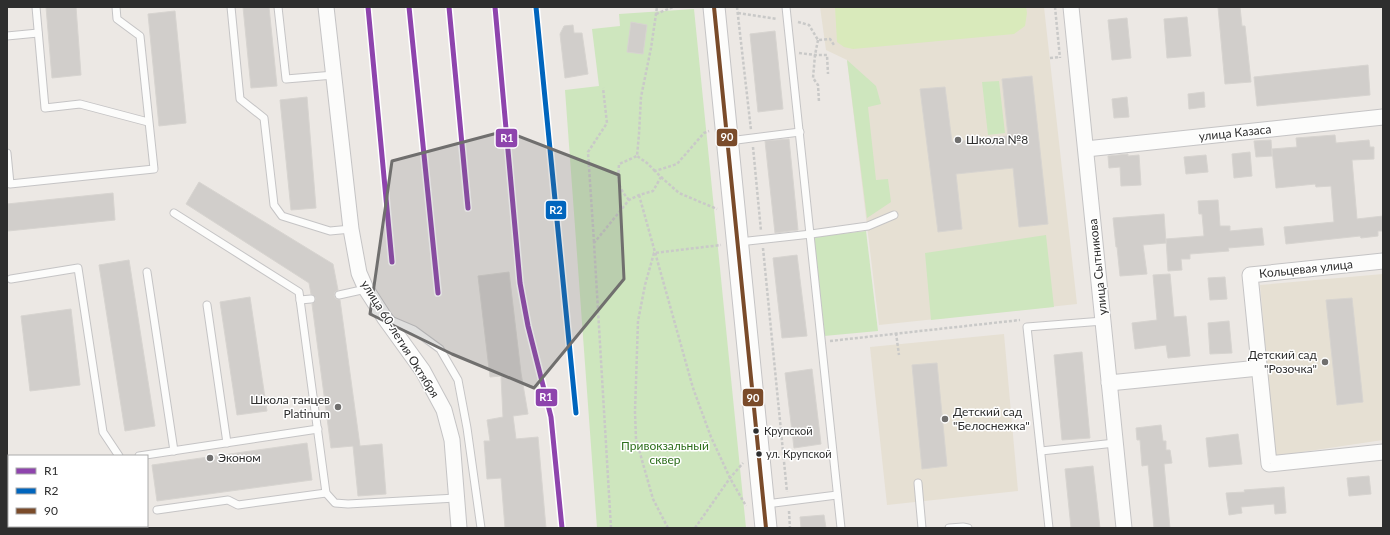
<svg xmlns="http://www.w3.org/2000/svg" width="1390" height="535" font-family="Lato,sans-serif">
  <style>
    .education { fill: #e6e0d3 }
    .green { fill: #cee6be }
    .pitch { fill: #d9eabb }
    .building { fill: #d1cecb; stroke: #d7d4d0 }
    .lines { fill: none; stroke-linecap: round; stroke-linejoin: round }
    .service-casing { stroke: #c5c4c5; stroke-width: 9 }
    .minor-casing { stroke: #c5c4c5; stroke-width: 17 }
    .secondary-casing { stroke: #c5c4c5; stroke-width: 23 }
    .path { stroke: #c9c9c8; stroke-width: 2.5; stroke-dasharray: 3 2; stroke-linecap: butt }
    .service { stroke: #fcfcfb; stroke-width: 7 }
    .minor { stroke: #fcfcfb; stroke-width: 15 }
    .secondary { stroke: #fcfcfb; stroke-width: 21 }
    .bus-1-casing { stroke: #fff; stroke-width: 7 }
    .bus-1 { stroke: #7a4b2a; stroke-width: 4 }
    .rail-1-casing { stroke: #fff; stroke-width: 8 }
    .rail-2-casing { stroke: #fff; stroke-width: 8 }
    .rail-1 { stroke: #8e44ad; stroke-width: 5 }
    .rail-2 { stroke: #0065bd; stroke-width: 5 }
    .marked { fill: #706f6e; fill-opacity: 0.2; stroke: #706f6e; stroke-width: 3; stroke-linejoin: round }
    .poi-dot { fill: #706f6e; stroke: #fff; stroke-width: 1.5 }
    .bus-dot { fill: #2e2e2e; stroke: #fff; stroke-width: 1.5 }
    .labels { text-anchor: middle; stroke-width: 3; stroke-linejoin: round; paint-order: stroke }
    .bus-label { font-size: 11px; fill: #2e2e2e; stroke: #fff; text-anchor: start }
    .street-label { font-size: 12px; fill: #2e2e2e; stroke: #fff }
    .poi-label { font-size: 12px; fill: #2e2e2e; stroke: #fff; text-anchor: start }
    .park-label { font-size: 12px; fill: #2c6e1b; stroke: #fff }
    .line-badge { stroke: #fff; stroke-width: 1.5 }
    .badge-label { font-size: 11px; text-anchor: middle; font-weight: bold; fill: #fff }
  </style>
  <rect width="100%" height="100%" fill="#ece8e4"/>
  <g class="education">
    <polygon points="820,7 1044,7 1077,304 879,325 847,60 826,50"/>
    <polygon points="1383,274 1383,440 1275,456 1260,285"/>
    <polygon points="1004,334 1018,491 887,505 870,347"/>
  </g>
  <g class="green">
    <polygon points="694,9 746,528 597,528 565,90 599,86 592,29 620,26 619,14"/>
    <polygon points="847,60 876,86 881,104 868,107 876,180 888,179 891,202 867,218"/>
    <polygon points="999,81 1005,133 988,135 982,82"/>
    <polygon points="866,231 878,331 824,336 814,237"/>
    <polygon points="1046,235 1054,307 931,320 925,253"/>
  </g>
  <polygon class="pitch" points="835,7 1026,7 1027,13 1025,26 1014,34 853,49 844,47 837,42"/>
  <g class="building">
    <polygon points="46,7 76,7 81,75 52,78"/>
    <polygon points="243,7 269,7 277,86 251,88"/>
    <polygon points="1218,7 1240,7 1242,26 1245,26 1251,82 1225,84"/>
    <polygon points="175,11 186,123 159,126 148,14"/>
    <polygon points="1187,17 1191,56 1167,58 1164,19"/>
    <polygon points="1127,18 1131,58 1112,60 1108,20"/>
    <polygon points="631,22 647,25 643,54 627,52"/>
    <polygon points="573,25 574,33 582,33 588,74 565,78 560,34 564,26"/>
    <polygon points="775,31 783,109 758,112 750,34"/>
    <polygon points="1368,65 1370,95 1257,106 1254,77"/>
    <polygon points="1032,76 1048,224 1019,227 1013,168 956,174 962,229 938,232 920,89 945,87 952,142 1008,136 1002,79"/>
    <polygon points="1204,92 1205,107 1189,109 1188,94"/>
    <polygon points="307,97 316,208 291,210 280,100"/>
    <polygon points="1127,97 1129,117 1114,118 1112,99"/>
    <polygon points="1335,135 1336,143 1369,140 1370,147 1374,147 1374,159 1352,160 1357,219 1383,216 1383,231 1378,231 1378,236 1361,238 1360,236 1286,244 1284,227 1334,222 1331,186 1316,187 1315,184 1276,188 1272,149 1297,147 1296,138"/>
    <polygon points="789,139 798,230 775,233 765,141"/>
    <polygon points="1271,140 1272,156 1256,157 1254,141"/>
    <polygon points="1250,152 1252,176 1234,178 1232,154"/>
    <polygon points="1128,154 1128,156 1139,155 1141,185 1121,186 1120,167 1109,168 1108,156"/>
    <polygon points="1206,155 1208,172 1186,174 1184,157"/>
    <polygon points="199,182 333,264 338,290 335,292 334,296 336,299 340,300 360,446 382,444 386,494 358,496 353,446 331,448 312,304 315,301 316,298 313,295 311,294 309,283 186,204"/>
    <polygon points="113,193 115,220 8,231 7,204"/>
    <polygon points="1218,200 1220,226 1230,226 1230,231 1262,228 1264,245 1228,248 1229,251 1190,254 1190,259 1181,259 1182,270 1168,271 1166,239 1204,236 1202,214 1199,214 1198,201"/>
    <polygon points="1164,214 1166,243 1143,245 1147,274 1120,276 1117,247 1116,247 1113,218"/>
    <polygon points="797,255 807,336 782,338 773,258"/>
    <polygon points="129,260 155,426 125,431 99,265"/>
    <polygon points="509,272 521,373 528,414 513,416 516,439 538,437 546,528 505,528 501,478 487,479 484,441 490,441 487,420 503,417 501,376 490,377 478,276"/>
    <polygon points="1170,274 1174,317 1186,316 1190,356 1168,358 1166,345 1135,349 1132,323 1157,320 1153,275"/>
    <polygon points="1225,277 1227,299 1210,300 1208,278"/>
    <polygon points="250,297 267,411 237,415 220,302"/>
    <polygon points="1352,298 1363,402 1337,405 1326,300"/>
    <polygon points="71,309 80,385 30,391 21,316"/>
    <polygon points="1229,321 1232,353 1210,354 1208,323"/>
    <polygon points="1082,352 1090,438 1062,440 1054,355"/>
    <polygon points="937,363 947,466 922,469 912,365"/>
    <polygon points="812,369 821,444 794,448 785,373"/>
    <polygon points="1161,425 1163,441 1166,441 1166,450 1170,450 1172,463 1164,464 1170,528 1154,528 1148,465 1142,466 1140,440 1137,440 1136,428"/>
    <polygon points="1238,434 1242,464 1209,467 1206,438"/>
    <polygon points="307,443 312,480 157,501 152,465"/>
    <polygon points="1093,466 1100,528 1071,528 1065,469"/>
    <polygon points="1369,476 1371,494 1349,496 1347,478"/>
    <polygon points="1284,487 1286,513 1275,514 1274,504 1241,507 1242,513 1229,515 1226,493 1245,492 1244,490"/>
    <polygon points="824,515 826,528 801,528 800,517"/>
  </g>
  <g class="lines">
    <g class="service-casing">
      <g id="service">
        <polyline points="36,7 45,108 80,104 148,122"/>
        <polyline points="231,7 240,99 264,118 274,205 282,216 330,231 351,229"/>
        <polyline points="278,7 286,79 334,75"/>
        <polyline points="786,7 841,528"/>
        <polyline points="7,36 38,33"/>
        <polyline points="729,141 800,132"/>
        <polyline points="7,153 10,184 154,169 140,36 117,19 116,7"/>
        <polyline points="174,213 299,292 326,493 335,503 348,504 456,498"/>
        <polyline points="739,242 811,234 868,226 894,215"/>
        <polyline points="147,272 174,451"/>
        <polyline points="11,279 78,268 103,432 119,456"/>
        <polyline points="339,295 366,289"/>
        <polyline points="300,300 311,299"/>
        <polyline points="207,305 227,443"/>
        <polyline points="388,319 414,330 440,349 458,380 467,428 481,528"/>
        <polyline points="1041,451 1115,443"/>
        <polyline points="139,456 318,429"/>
        <polyline points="918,483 922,528"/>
        <polyline points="766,504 837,495"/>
        <polyline points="157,510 228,500 238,505 326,493"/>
        <polyline points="12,526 15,528"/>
        <polyline points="99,528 100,526"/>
        <polyline points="949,528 963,527 968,528"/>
        <polyline points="1049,528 1027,327 1103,321"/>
      </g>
    </g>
    <g class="minor-casing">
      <g id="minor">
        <polyline points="326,7 351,229 359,273 366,289 384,317 423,371 444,410 452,440 459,528"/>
        <polyline points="1071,7 1124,528"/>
        <polyline points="1086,149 1383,117"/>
        <polyline points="1383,261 1250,275 1269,464 1383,452"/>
        <polyline points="1109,383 1259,368"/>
      </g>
    </g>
    <g class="secondary-casing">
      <polyline id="secondary" points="714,7 766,528"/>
    </g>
    <g class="path">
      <polyline points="737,7 751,130"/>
      <polyline points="1055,7 1060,58"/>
      <polyline points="738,13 777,19"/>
      <polyline points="656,14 673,7"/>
      <polyline points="798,22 809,25 818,40 830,39 834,45"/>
      <polyline points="818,40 815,55 813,78 818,85 819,102"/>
      <polyline points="799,53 815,55 827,55 828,74"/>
      <polyline points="1050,58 1060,57"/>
      <polyline points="753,147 761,231"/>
      <polyline points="655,171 647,163 637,156 639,134 641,97 651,48 657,7"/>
      <polyline points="661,177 679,193 717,209"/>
      <polyline points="639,195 693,388 711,437 730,478 746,506"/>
      <path d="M 629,200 C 617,186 618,181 619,164 L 637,156"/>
      <polyline points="594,242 588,152 607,123 603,88"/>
      <polyline points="763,248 787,492"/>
      <polyline points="896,333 899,355"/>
      <polyline points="830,341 1020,320"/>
      <polyline points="789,511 790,528"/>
      <polyline points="611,528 594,243 629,200 639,195 653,191 661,177 655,171 677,164 704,133 709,131"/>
      <polyline points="668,528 653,499 636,439 635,412 638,321 645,285 654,253 721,245"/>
      <polyline points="695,528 730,478 743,463"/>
    </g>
    <use href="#service" class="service"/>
    <use href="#minor" class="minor"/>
    <use href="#secondary" class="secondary"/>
    <g class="bus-1-casing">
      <polyline id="bus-1" points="714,7 766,528"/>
    </g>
    <use href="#bus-1" class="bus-1"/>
    <g class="rail-1-casing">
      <g id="rail-1">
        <polyline points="368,7 392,262"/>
        <polyline points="409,7 438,293"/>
        <polyline points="449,7 468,208"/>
        <polyline points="495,7 520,283 528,326 551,417 562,528"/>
      </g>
    </g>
    <g class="rail-2-casing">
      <polyline id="rail-2" points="536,7 576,413"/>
    </g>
    <use href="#rail-1" class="rail-1"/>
    <use href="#rail-2" class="rail-2"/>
  </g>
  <path class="marked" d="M 505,131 L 619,175 L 624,279 L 534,388 L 452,354 L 370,314 L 392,161 Z"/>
  <g class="poi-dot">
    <circle cx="958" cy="140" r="4"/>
    <circle cx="1325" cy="362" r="4"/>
    <circle cx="338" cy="407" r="4"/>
    <circle cx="945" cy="419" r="4"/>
    <circle cx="210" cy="458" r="4"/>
  </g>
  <g class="bus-dot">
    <circle cx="756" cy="431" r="3.5"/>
    <circle cx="759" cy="454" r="3.5"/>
  </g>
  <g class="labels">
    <g class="bus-label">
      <text x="764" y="435">Крупской</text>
      <text x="766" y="458">ул. Крупской</text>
    </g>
    <g class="street-label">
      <text transform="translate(1235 133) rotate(-6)" y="4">улица Казаса</text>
      <text transform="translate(1098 267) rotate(-96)" y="4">улица Сытникова</text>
      <text transform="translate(1306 269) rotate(-6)" y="4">Кольцевая улица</text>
      <text transform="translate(400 339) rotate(58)" y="4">улица 60-летия Октября</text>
    </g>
    <g class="poi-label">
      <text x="966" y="144">Школа №8</text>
      <text x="1317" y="359" text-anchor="end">Детский сад<tspan x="1317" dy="14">"Розочка"</tspan></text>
      <text x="330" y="404" text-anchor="end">Школа танцев<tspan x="330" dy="14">Platinum</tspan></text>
      <text x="953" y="416">Детский сад<tspan x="953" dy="14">"Белоснежка"</tspan></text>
      <text x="218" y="462">Эконом</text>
    </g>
    <g class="park-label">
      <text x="665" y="450">Привокзальный<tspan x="665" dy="14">сквер</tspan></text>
    </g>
  </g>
  <g class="line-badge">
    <rect x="716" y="128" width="22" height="19" rx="4" fill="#7a4b2a"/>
    <rect x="495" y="128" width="23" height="20" rx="4" fill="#8e44ad"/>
    <rect x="545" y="200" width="22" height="20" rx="4" fill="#0065bd"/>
    <rect x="535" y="388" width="23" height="19" rx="4" fill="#8e44ad"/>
    <rect x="742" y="388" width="22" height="19" rx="4" fill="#7a4b2a"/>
  </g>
  <g class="badge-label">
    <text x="727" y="141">90</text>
    <text x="507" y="142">R1</text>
    <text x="556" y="214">R2</text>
    <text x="546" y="401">R1</text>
    <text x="753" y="402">90</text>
  </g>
  <rect width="1390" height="535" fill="none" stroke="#2e2e2e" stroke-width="16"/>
  <rect x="8" y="455" width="140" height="72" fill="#ffffff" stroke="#ababab"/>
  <rect x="16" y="468" width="20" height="6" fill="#8e44ad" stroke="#ababab"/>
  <text x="44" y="475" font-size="12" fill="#2e2e2e">R1</text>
  <rect x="16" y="488" width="20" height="6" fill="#0065bd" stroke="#ababab"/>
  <text x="44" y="495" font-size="12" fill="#2e2e2e">R2</text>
  <rect x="16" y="508" width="20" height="6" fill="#7a4b2a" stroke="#ababab"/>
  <text x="44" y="515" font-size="12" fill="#2e2e2e">90</text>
</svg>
